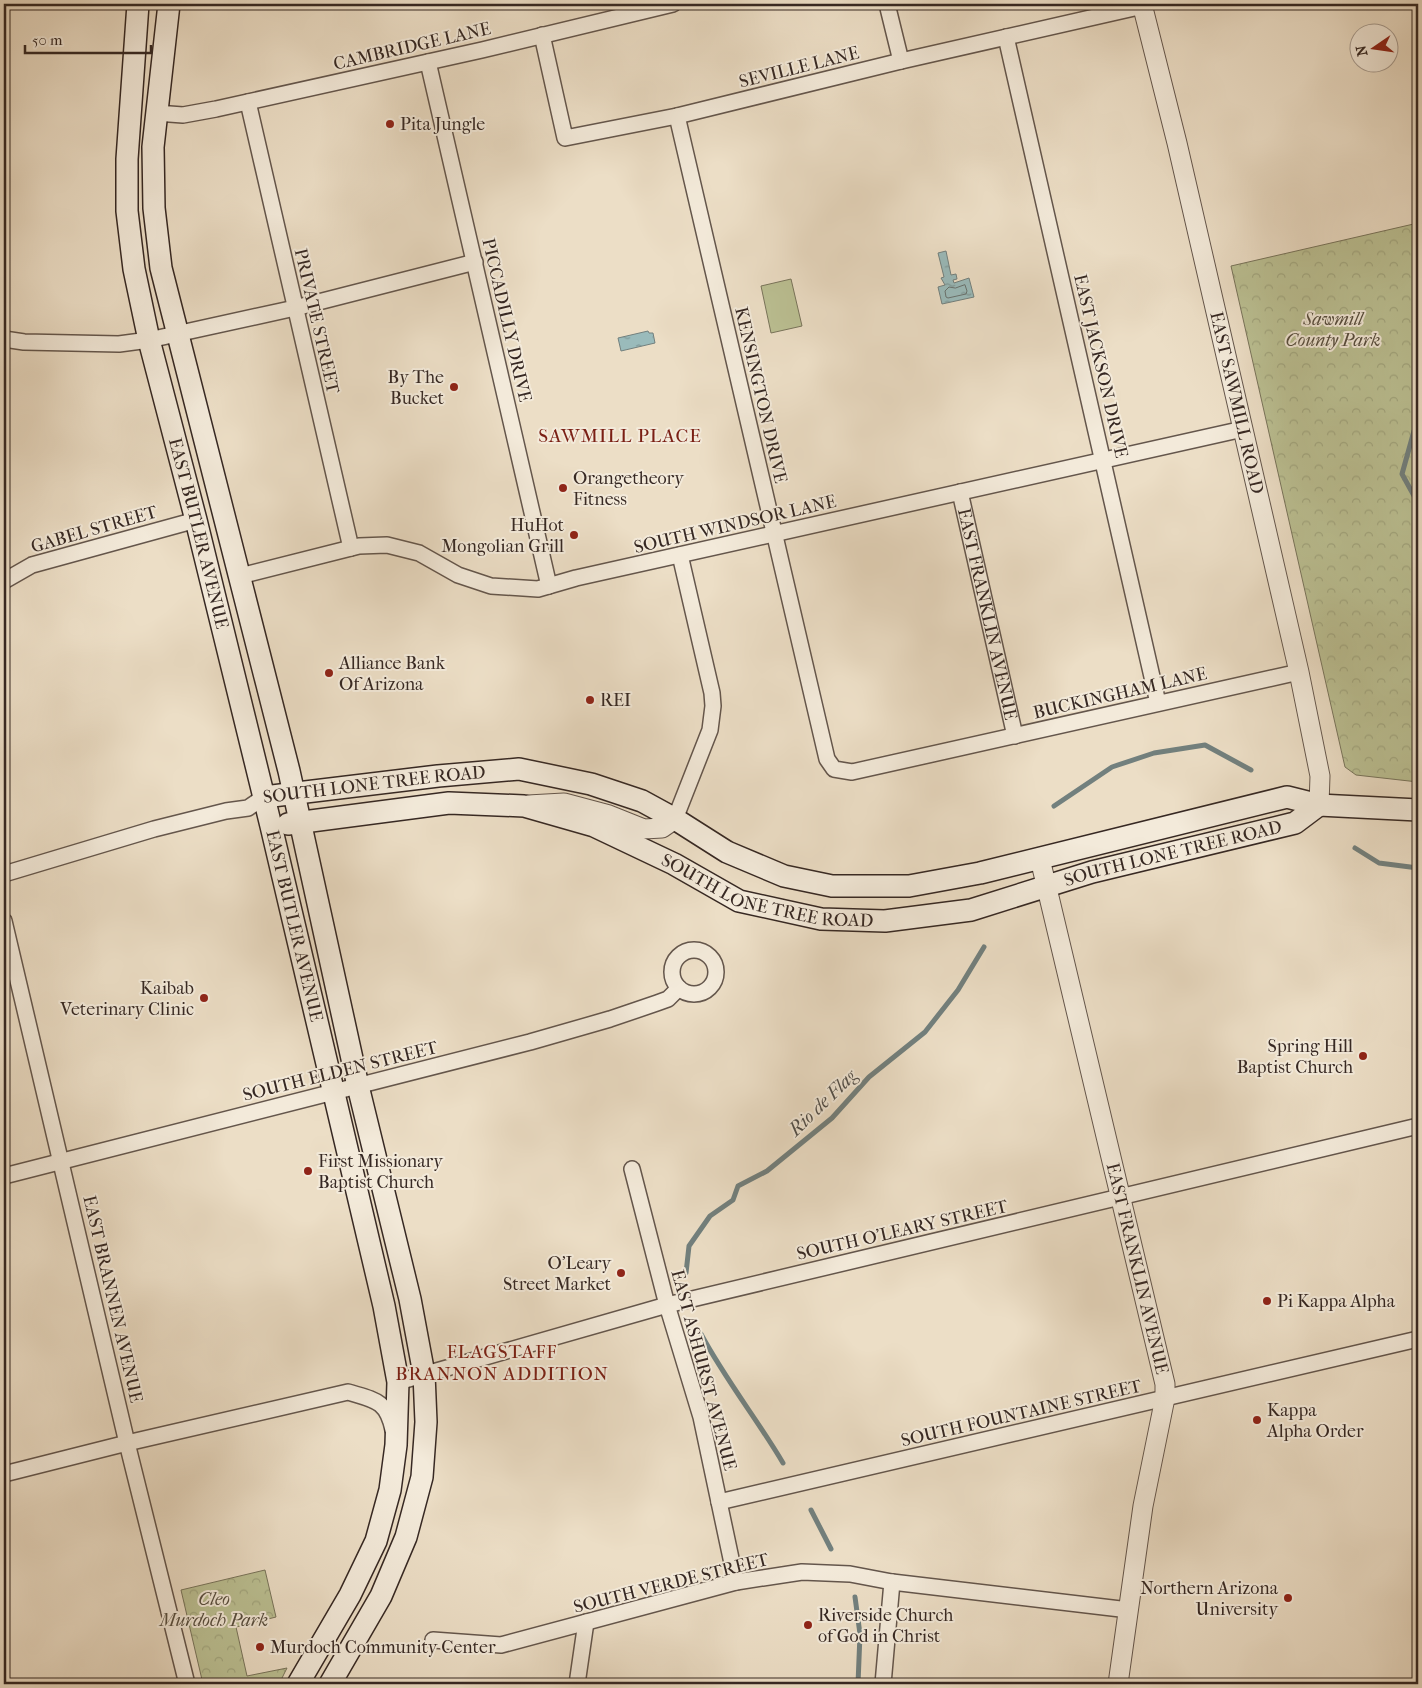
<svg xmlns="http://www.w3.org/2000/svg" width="1422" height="1688" font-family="'IM FELL French Canon',serif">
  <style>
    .green { fill: #bbc093; stroke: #78745b }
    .forest { fill: url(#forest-crowns); stroke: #78745b }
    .water { fill: url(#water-ripples); stroke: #72807e }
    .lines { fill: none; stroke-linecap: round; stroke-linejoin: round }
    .shore { stroke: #68726f; stroke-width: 1 }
    .stream { stroke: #72807e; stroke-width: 5 }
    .minor-casing { stroke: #64564c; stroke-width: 18 }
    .tertiary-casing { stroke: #64564c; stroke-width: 21 }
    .secondary-casing { stroke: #362823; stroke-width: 24 }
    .minor { stroke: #f3eada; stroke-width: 15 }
    .tertiary { stroke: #f3eada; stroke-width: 19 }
    .secondary { stroke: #f3eada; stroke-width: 21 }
    .poi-dot { fill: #8f2418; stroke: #f3eada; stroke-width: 2 }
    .labels { text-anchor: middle; stroke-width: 4; stroke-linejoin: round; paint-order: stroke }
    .street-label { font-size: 18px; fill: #362823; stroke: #f3eada }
    .poi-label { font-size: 18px; fill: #362823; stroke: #f3eada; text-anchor: start }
    .park-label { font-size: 18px; font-style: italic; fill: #574e3f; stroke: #f3eada }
    .neighbourhood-label { font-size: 19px; letter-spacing: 1px; fill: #7a1f14; stroke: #f3eada }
    .water-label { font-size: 19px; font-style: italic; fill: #4f4d49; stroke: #f3eada }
  </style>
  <defs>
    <pattern id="forest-crowns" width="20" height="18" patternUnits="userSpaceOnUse" patternTransform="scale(1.25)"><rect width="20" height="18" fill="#bbc093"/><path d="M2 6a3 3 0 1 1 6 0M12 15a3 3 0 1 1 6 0" fill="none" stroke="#a1a57e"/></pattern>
    <pattern id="water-ripples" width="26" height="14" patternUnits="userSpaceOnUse" patternTransform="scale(1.25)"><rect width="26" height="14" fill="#9abbbb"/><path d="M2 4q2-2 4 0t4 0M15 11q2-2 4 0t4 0" fill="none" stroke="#7e9898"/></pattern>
  </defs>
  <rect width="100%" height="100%" fill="#ecdec6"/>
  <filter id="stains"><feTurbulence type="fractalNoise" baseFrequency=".004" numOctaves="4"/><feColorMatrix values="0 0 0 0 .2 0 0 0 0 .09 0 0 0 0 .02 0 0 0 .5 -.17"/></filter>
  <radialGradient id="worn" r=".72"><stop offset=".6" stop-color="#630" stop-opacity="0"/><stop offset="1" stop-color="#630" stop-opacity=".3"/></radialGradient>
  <polygon class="green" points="791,279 802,326 771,333 761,286"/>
  <g class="forest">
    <polygon points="1418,223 1418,782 1356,775 1345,767 1231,266"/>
    <polygon points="265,1570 276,1617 236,1627 247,1676 287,1668 279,1684 203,1684 181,1590"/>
  </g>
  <g class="water">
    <polygon points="946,251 951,275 956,274 957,279 953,280 954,283 969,278 974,297 942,304 938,287 945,285 941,278 944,277 938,253"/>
    <polygon points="648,331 649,333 653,333 655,343 621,351 618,338"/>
  </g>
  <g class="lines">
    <polygon class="shore" points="965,285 967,291 966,294 948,298 946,297 945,291 949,287 955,288"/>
    <g class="stream">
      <polyline points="1418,424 1414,431 1402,474 1418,503"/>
      <polyline points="1054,806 1112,767 1154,753 1205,745 1251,770"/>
      <polyline points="1355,848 1379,863 1418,868"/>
      <polyline points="686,1273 689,1246 710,1216 733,1200 738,1186 767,1171 832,1118 869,1077 925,1032 958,990 984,947"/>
      <path d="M 701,1334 C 725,1379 757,1419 783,1463"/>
      <polyline points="811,1510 831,1549"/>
      <polyline points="855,1597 860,1634 858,1684"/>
    </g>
    <g class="minor-casing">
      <g id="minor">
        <polyline points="887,4 901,61"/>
        <polyline points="542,35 565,138 677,116 901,61 1143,6"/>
        <polyline points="1006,37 1158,703"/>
        <polyline points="428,62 549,586"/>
        <polyline points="248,102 351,548"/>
        <polyline points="156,113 183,115 216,109 482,50 673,4"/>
        <polyline points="677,116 827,759 834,769 852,772 1299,672"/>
        <polyline points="4,339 24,342 119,344 149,340 295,308 475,262"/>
        <path id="s1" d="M 960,492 L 1015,736"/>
        <polyline points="240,576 359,546 387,545 419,553 458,575 491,586 538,589 576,578 1243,429"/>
        <polyline points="4,581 32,565 196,520"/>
        <polyline points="675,819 710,730 713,706 712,693 680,555"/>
        <polyline points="4,874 154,829 226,811 248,808 264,797"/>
        <polyline points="4,921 127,1443 187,1684"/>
        <circle cx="694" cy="972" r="22"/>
        <polyline points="632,1169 667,1305 701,1417 736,1582"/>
        <polyline points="4,1176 530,1042 610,1019 657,1003 668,999 679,988"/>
        <polyline points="398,1382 667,1305 1418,1126"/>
        <path d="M 4,1474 L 127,1443 L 348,1392 C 374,1400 387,1400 393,1430"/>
        <polyline points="719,1502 1418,1339"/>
        <polyline points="433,1640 501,1645 736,1582 802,1572 850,1574 892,1582 1129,1610"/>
        <polyline points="577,1684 586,1622"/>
        <polyline points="883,1684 892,1582"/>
      </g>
    </g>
    <g class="tertiary-casing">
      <g id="tertiary">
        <path id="s2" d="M 1142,4 L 1177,143 L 1299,672 L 1320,776 L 1319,805"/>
        <polyline points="528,805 564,803 609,815 644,829 662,828 675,819"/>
        <path id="s3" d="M 1040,859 L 1165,1384 L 1165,1398 L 1143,1506 L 1118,1684"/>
      </g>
    </g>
    <g class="secondary-casing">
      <g id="secondary">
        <path id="s4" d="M 138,4 L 127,159 L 127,211 L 134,269 L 149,340 L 196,520 L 271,826 L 384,1306 L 398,1382 L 396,1445 L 390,1490 L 376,1541 L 350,1595 L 298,1684"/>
        <polyline points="169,4 153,147 154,208 161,268 289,771 358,1086 410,1299 424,1374 426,1422 422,1477 406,1537 381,1596 330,1684"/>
        <path id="s5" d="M 264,797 L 438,776 L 519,769 L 591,784 L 642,801 L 675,819 L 727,852 L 784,876 L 832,886 L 909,886 L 980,873 L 1287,797 L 1319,805 L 1418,810"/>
        <path id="s6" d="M 288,824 L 449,803 L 524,806 L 594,826 L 674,864 L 739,901 L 821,919 L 885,921 L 971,910 L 1092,872 L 1295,823 L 1319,805"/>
      </g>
    </g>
    <use href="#minor" class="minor"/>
    <use href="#tertiary" class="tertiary"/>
    <use href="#secondary" class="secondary"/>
  </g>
  <g class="poi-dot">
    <circle cx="390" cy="124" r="5"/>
    <circle cx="454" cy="387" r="5"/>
    <circle cx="563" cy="488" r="5"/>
    <circle cx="574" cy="535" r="5"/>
    <circle cx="329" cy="673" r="5"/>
    <circle cx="590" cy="700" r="5"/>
    <circle cx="204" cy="998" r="5"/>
    <circle cx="1363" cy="1056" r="5"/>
    <circle cx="308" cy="1171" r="5"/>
    <circle cx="621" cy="1273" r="5"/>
    <circle cx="1267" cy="1301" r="5"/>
    <circle cx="1257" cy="1420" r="5"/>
    <circle cx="1288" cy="1598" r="5"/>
    <circle cx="808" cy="1625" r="5"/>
    <circle cx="260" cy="1647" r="5"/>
  </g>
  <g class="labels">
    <g class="street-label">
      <text transform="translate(412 46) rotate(-13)" y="6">CAMBRIDGE LANE</text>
      <text transform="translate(799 67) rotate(-14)" y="6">SEVILLE LANE</text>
      <text transform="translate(507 320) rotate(77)" y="6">PICCADILLY DRIVE</text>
      <text transform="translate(317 321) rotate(77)" y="6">PRIVATE STREET</text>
      <text transform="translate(1101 366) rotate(77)" y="6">EAST JACKSON DRIVE</text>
      <text transform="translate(761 395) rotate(77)" y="6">KENSINGTON DRIVE</text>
      <text dy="6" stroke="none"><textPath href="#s2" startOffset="410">EAST SAWMILL ROAD</textPath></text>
      <text transform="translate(735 524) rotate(-13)" y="6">SOUTH WINDSOR LANE</text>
      <text transform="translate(94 529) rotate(-16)" y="6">GABEL STREET</text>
      <text dy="6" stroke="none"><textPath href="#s4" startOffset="538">EAST BUTLER AVENUE</textPath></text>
      <text dy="6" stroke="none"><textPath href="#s1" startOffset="125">EAST FRANKLIN AVENUE</textPath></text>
      <text transform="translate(1120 693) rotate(-13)" y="6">BUCKINGHAM LANE</text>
      <text dy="6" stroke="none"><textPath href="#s5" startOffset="111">SOUTH LONE TREE ROAD</textPath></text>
      <text dy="6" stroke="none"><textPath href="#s6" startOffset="918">SOUTH LONE TREE ROAD</textPath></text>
      <text dy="6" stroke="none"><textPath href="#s6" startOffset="498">SOUTH LONE TREE ROAD</textPath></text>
      <text dy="6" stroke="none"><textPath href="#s4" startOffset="942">EAST BUTLER AVENUE</textPath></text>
      <text transform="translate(340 1071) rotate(-14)" y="6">SOUTH ELDEN STREET</text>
      <text transform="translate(902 1230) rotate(-13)" y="6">SOUTH O'LEARY STREET</text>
      <text dy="6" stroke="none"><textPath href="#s3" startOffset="421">EAST FRANKLIN AVENUE</textPath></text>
      <text transform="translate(113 1299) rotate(77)" y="6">EAST BRANNEN AVENUE</text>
      <text transform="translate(704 1370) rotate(75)" y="6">EAST ASHURST AVENUE</text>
      <text transform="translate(1021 1413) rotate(-13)" y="6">SOUTH FOUNTAINE STREET</text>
      <text transform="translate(671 1583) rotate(-14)" y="6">SOUTH VERDE STREET</text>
    </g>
    <g class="poi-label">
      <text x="400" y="130">Pita Jungle</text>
      <text x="444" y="383" text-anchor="end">By The<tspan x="444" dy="21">Bucket</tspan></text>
      <text x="573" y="484">Orangetheory<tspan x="573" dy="21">Fitness</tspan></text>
      <text x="564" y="531" text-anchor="end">HuHot<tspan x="564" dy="21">Mongolian Grill</tspan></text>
      <text x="339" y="669">Alliance Bank<tspan x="339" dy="21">Of Arizona</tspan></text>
      <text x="600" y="706">REI</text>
      <text x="194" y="994" text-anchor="end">Kaibab<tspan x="194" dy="21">Veterinary Clinic</tspan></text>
      <text x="1353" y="1052" text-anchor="end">Spring Hill<tspan x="1353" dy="21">Baptist Church</tspan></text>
      <text x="318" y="1167">First Missionary<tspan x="318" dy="21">Baptist Church</tspan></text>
      <text x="611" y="1269" text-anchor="end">O'Leary<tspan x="611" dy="21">Street Market</tspan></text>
      <text x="1277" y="1307">Pi Kappa Alpha</text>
      <text x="1267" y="1416">Kappa<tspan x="1267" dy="21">Alpha Order</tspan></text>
      <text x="1278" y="1594" text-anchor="end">Northern Arizona<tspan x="1278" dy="21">University</tspan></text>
      <text x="818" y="1621">Riverside Church<tspan x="818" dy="21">of God in Christ</tspan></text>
      <text x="270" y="1653">Murdoch Community Center</text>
    </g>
    <g class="park-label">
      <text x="1333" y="325">Sawmill<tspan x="1333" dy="21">County Park</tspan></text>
      <text x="214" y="1605">Cleo<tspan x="214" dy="21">Murdoch Park</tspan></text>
    </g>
    <g class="neighbourhood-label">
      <text x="620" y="442">SAWMILL PLACE</text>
      <text x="502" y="1358">FLAGSTAFF<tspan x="502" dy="22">BRANNON ADDITION</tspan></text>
    </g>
    <g class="water-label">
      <text transform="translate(822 1102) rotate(-44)" y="7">Rio de Flag</text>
    </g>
  </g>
  <rect width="1422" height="1688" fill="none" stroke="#ecdec6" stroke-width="20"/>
  <rect x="5" y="5" width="1412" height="1678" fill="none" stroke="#362823" stroke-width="2.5"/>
  <rect x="10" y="10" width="1402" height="1668" fill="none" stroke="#362823"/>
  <g transform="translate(1374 48) rotate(257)"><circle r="24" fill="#f3eada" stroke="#a79c91"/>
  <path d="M0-4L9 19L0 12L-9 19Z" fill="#8f2418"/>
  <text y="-8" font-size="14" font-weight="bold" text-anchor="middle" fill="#362823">N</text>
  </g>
  <path d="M25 45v8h126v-8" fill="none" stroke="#362823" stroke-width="2.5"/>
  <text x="32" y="45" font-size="15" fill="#362823" stroke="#f3eada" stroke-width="4" paint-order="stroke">50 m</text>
  <rect width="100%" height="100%" filter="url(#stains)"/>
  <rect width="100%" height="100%" fill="url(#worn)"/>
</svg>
